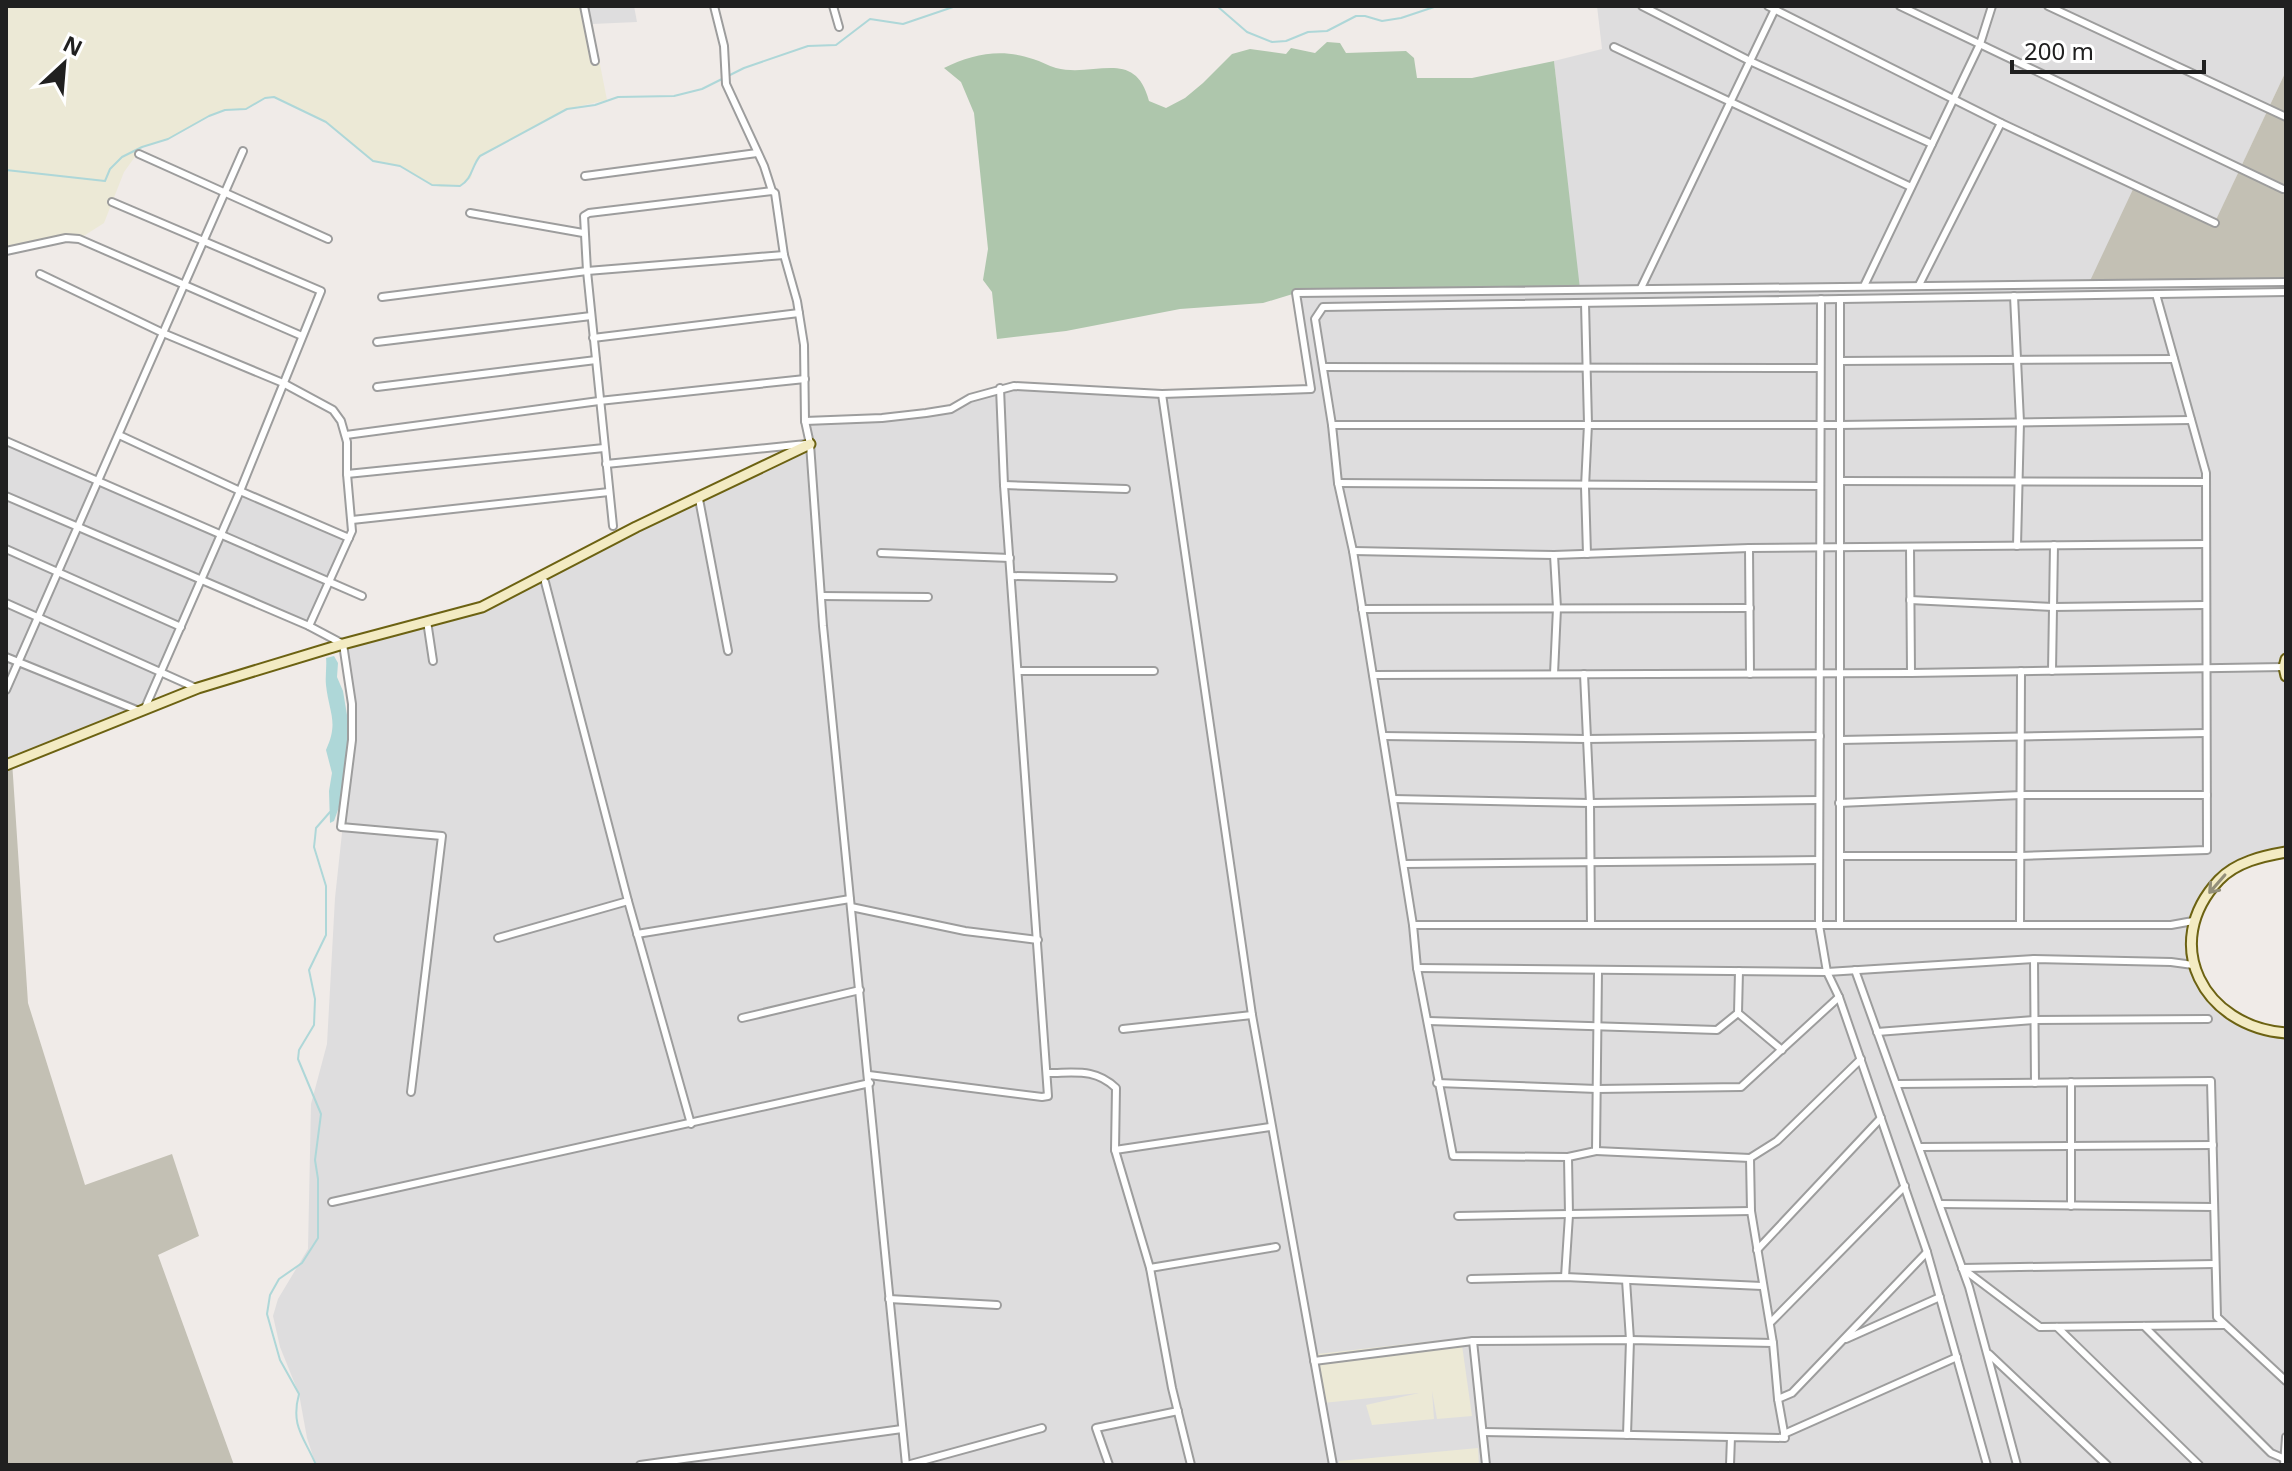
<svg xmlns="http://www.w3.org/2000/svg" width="2292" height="1471" font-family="'Noto Sans',sans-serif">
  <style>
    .residential { fill: #deddde }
    .construction { fill: #c3c0b4 }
    .farmland { fill: #ece9d6 }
    .cemetery { fill: #aec6ac }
    .water { fill: #aed7d8 }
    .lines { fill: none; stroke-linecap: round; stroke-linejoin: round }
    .stream { stroke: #aed7d8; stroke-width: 2 }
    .street-casing { stroke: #9d9d9d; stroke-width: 10 }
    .secondary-casing { stroke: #6c6212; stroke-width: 13 }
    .street { stroke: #fff; stroke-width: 6 }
    .secondary { stroke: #f3ebc3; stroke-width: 9 }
    .oneway { stroke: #94907a }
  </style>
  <rect width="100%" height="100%" fill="#f0ebe8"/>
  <g class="residential">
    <polygon points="582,6 634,6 637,22 592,24"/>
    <polygon points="1597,6 2286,6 2286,71 2215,223 2286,282 2286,852 2236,867 2206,897 2192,941 2202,983 2236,1018 2286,1033 2284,1465 316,1465 307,1438 299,1394 280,1347 273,1316 278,1299 308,1249 311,1104 327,1044 335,898 352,740 343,644 482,607 810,444 805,421 882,418 951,409 1000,388 1162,394 1310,389 1296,293 1579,289 1554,61 1602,49"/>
    <polygon points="6,441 221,535 240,491 349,538 309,626 202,579 145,709 6,765"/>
  </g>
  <g class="construction">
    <polygon points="2286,71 2286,282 2089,283 2135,185 2215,222"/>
    <polygon points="12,761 28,1003 85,1185 172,1154 199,1236 158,1255 234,1465 6,1465 6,765"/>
  </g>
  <g class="farmland">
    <polygon points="6,6 582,6 592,24 607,100 567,109 481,156 474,163 471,178 460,186 441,187 432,185 400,166 373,161 326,122 274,97 265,98 246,109 225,110 209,116 168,139 142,147 124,172 104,223 79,239 65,238 6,251"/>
    <polygon points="1461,1338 1472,1416 1437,1419 1432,1391 1434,1419 1372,1425 1366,1405 1419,1393 1323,1403 1317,1354"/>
    <polygon points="1478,1448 1479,1465 1339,1465 1339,1461"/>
  </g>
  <path class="cemetery" d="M 1327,42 L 1340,43 L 1346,53 L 1406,51 L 1414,58 L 1417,78 L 1472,78 L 1554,61 L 1580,289 L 1296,293 L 1263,303 L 1180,309 L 1066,331 L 997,339 L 992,292 L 983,280 L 988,249 L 974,113 L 961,82 L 944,68 C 973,54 1001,48 1033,59 C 1041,61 1048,66 1056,68 C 1095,78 1135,47 1149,101 L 1166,108 L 1185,98 L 1203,83 L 1232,54 L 1250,49 L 1286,54 L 1291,48 L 1315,53 Z"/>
  <path class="water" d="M 334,656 L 338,663 L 337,677 L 343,691 L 347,715 L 347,744 L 344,793 L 334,821 L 330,823 L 329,791 L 332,773 L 326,750 C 339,722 329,713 326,685 C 325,676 327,667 326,658 Z"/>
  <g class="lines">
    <g class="stream">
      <polyline points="1217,6 1247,32 1272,42 1286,41 1308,32 1327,31 1356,16 1365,16 1382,21 1401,18 1437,6"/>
      <path d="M 6,170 L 105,181 L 110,169 L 122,157 L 142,147 L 168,139 L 209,116 L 225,110 L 246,109 L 265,98 L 274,97 L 326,122 L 373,161 L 400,166 L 432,185 L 460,186 C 473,178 471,167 480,156 L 567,109 L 595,105 L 618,97 L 674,96 L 702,89 L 744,68 L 808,46 L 836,45 L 870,19 L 903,24 L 956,6"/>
      <path d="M 316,1465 C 305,1438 290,1427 299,1394 L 280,1360 L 267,1314 L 270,1295 L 279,1279 L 302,1263 L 318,1238 L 318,1179 L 315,1160 L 321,1114 L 298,1059 L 299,1050 L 314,1025 L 315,999 L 309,970 L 326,935 L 326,886 L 314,847 L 315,838 L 316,828 L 330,812"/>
    </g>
    <g class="street-casing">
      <g id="street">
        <polyline points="584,6 595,61"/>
        <polyline points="714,6 724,46 726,84 764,166 772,191 775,193 784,255 797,301 804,345 805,421 810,444 823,626 906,1465"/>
        <polyline points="833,6 839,27"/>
        <polyline points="1642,6 1752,62 1932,144"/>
        <polyline points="1768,6 2001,123 2215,223"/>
        <polyline points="1900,6 2283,189"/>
        <polyline points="2048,6 2286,117"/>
        <polyline points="1614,47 1911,187"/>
        <polyline points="139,154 328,239"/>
        <polyline points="585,176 757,153"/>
        <polyline points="112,202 321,291 240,491 119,435"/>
        <polyline points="470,213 583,233"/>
        <polyline points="6,251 66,238 79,239 302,336"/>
        <polyline points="40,274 163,333 283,383 333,410 341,421 347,442 347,474 352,531 309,626"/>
        <polyline points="1919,285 2001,123"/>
        <polyline points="1864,286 1980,44 1992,6"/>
        <polyline points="1641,288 1775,9"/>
        <polyline points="2014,296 2020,422 2017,546"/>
        <polyline points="382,297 587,271 784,255"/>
        <polyline points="1821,299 1819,925 1827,972 1839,997 1927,1252 1987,1465"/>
        <polyline points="1585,303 1588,424 1585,487 1587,554"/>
        <polyline points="593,338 799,313"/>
        <polyline points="377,342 591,316"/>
        <polyline points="1840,361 2174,359"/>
        <polyline points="1323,367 1820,368"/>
        <polyline points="377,387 596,360"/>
        <polyline points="1162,394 1252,1015 1333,1465"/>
        <polyline points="805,421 882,418 926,413 951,409 970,398 1014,386 1162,394 1311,389 1296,293 2286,282"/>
        <polyline points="1332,425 1840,425 2191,420"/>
        <polyline points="346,435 599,401 805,379"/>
        <polyline points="6,441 362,596"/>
        <polyline points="606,464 806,444"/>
        <polyline points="347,474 604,448"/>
        <polyline points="1840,481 2206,482"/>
        <polyline points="1338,483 1820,486"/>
        <polyline points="1004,485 1126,489"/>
        <polyline points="6,496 309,626 343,644 352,704 352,740 341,827 442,836 411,1092"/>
        <polyline points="699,499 728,651"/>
        <polyline points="352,520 609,492"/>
        <polyline points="613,526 587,271 584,216 589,213 772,191"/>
        <polyline points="1910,547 1911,673"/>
        <polyline points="1749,548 1750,674"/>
        <polyline points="6,549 181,627"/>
        <polyline points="1353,551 1554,555 1749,548 2206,544"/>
        <polyline points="881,553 1010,558"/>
        <polyline points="1011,576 1113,578"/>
        <polyline points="545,582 628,901 691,1124"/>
        <polyline points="821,596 928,597"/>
        <polyline points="1910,600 2053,607 2205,605"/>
        <polyline points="6,603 196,688"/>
        <polyline points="1362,609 1750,608"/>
        <polyline points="427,621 433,661"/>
        <polyline points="6,657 139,711"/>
        <polyline points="1019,671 1154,671"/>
        <polyline points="2052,671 2054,545"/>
        <polyline points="1554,674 1557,608 1554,555"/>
        <polyline points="1584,674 1590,803 1591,925"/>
        <polyline points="1373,675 1911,673 2284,667"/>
        <polyline points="6,690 243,151"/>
        <polyline points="145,708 240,491 349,538"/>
        <polyline points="1383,736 1586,739 1820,736"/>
        <polyline points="1840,740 2206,733"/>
        <polyline points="1393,799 1590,803 1819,800"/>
        <polyline points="1839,803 2021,795 2207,795"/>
        <polyline points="1840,856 2020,856 2207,850 2206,473 2156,294"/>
        <polyline points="1404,864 1819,860"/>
        <polyline points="851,907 965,931 1038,940"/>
        <polyline points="1413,925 2171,925 2193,921"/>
        <polyline points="1840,925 1840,299"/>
        <polyline points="2020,925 2021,671"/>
        <polyline points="637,934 850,899"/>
        <polyline points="498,938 628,901"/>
        <polyline points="2034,959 2035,1083"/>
        <polyline points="1417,968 1827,972 2034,959 2171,962 2193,965"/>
        <polyline points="1855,970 1969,1287 2017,1465"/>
        <polyline points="1738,1013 1782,1050"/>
        <polyline points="742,1018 860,990"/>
        <polyline points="1428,1021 1717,1030 1738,1013 1739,971"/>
        <polyline points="1123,1029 1252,1015"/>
        <polyline points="1877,1032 2034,1020 2208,1019"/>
        <path d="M 1048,1073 C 1075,1073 1095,1068 1116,1088 L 1115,1150 L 1150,1268 L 1172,1388 L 1191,1465"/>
        <polyline points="869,1075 1042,1097 1048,1096 1004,485 1000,388"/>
        <polyline points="2071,1082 2071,1206"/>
        <polyline points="1437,1083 1597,1089 1741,1087 1839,997"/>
        <polyline points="1898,1084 2211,1081 2217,1317 2286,1381"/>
        <polyline points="1920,1147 2213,1145"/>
        <polyline points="1115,1150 1270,1127"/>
        <polyline points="1596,1151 1750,1158 1777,1141 1861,1059"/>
        <polyline points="1568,1157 1453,1156 1417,968 1413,925 1353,551 1338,483 1332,425 1315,319 1323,307 2286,292"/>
        <polyline points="1750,1158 1751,1211 1773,1343"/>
        <polyline points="332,1202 870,1083"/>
        <polyline points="1940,1204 2214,1207"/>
        <polyline points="1458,1216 1751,1211"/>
        <polyline points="1757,1250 1881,1118"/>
        <polyline points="1150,1268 1276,1247"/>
        <polyline points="1962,1268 2040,1327 2224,1325"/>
        <polyline points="1962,1268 2215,1264"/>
        <polyline points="1565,1277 1569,1215 1568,1157 1596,1151 1598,971"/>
        <polyline points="1471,1279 1565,1277 1762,1286"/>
        <polyline points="1626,1280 1630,1340 1627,1435"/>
        <polyline points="889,1299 997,1305"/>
        <polyline points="1771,1322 1905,1186"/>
        <polyline points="2144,1326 2271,1453 2285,1459"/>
        <polyline points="2057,1327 2199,1465"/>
        <polyline points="1846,1339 1940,1297"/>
        <polyline points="1473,1341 1486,1465"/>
        <polyline points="1989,1354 2107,1465"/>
        <polyline points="1314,1361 1473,1341 1630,1340 1773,1343 1778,1399"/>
        <polyline points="1483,1432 1731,1437"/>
        <polyline points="1784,1434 1957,1357"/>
        <polyline points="640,1465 902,1429"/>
        <polyline points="907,1465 1042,1428"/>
        <polyline points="1109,1465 1096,1428 1178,1411"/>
        <polyline points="1730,1465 1731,1437 1785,1438 1778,1399 1792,1393 1927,1252"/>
        <polyline points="2284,1465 2286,1437"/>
      </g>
    </g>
    <g class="secondary-casing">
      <g id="secondary">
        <polyline points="2286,659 2284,667 2286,676"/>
        <polyline points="6,765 198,688 343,644 482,607 636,527 810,444"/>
        <path d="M 2286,852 C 2263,856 2236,862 2219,880 C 2159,944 2204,1027 2286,1033"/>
      </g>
    </g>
    <use href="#street" class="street"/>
    <use href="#secondary" class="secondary"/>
  </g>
  <defs><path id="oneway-shaft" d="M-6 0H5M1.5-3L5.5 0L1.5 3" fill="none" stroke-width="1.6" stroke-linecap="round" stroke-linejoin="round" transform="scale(2)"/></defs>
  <use class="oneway" href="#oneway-shaft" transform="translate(2217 884) rotate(131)"/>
  <rect width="2292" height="1471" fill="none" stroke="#202020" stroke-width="16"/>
  <g transform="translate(64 64) rotate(26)" stroke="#ffffff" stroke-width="6" paint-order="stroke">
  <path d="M0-6L14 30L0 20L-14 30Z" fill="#202020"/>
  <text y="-12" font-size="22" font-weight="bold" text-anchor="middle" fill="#202020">N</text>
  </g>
  <path d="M2012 60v12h192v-12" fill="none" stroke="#202020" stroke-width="4"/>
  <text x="2024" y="60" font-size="24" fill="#202020" stroke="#ffffff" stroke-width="6" paint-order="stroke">200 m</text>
</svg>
